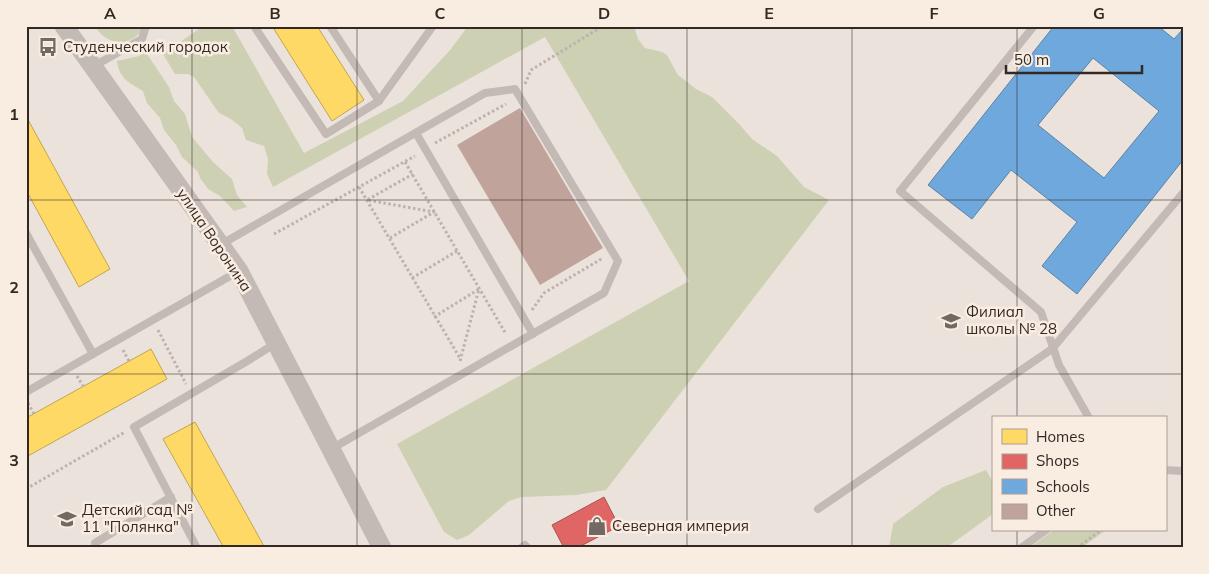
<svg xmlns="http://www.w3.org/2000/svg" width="1209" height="574" font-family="Mulish,sans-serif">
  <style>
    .green { fill: #ced0b4 }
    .homes { fill: #ffd966; stroke: #c2a452 }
    .shops { fill: #e06666; stroke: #ac5352 }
    .schools { fill: #6fa8dc; stroke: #5d82a5; fill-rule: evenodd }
    .building { fill: #c0a49c }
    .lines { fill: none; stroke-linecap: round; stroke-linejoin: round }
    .path { stroke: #bcb3ae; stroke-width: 3; stroke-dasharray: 2.5 2.5; stroke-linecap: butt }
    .service { stroke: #c3bab5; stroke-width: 8 }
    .tertiary { stroke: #c3bab5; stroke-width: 19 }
    .grid { fill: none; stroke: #332824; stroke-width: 1; stroke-opacity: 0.55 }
    .labels { text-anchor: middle; stroke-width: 5; stroke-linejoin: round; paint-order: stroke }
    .poi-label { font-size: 15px; fill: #332824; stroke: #f9ece1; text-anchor: start }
    .street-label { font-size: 15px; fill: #332824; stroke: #f9ece1 }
    .neatline { fill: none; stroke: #332824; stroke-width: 2 }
    .grid-label { font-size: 16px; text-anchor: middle; font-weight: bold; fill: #332824 }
  </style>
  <rect width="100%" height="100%" fill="#ebe3db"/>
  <g class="green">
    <path d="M 95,26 L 145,26 C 132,48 107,47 95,26 Z"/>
    <polygon points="203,26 232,26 304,153 403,101 451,49 468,26 634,26 638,39 645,48 662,52 667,55 678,75 696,89 712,97 740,125 752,139 777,156 804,187 829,200 606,490 576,495 522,497 509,501 469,535 457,540 444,532 397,444 689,281 545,37 273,187 267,174 268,159 264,146 246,140 242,128 231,119 219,113 194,77 188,74 175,74 163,54"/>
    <path d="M 145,51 L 169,87 L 174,101 L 185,114 L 192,137 L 213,162 L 232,179 L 237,195 L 247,207 L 234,211 L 220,196 L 208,189 L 200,178 L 198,172 L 182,157 L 176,145 L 164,130 L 160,118 L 147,103 L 143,91 C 129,83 119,78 117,61 L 139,56 Z"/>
    <polygon points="986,470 993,482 993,514 946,548 889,548 893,524 943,487"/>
    <polygon points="1054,530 1106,530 1081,548 1029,548"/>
  </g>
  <g class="homes">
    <polygon points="272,26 317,26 364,100 332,121"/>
    <polygon points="26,116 110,269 79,287 26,190"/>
    <polygon points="151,349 167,379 26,457 26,418"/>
    <polygon points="195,422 265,548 224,548 163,439"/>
  </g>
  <polygon class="shops" points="604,497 619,526 577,548 564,548 552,525"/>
  <path class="schools" d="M 1054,26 L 1158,26 L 1174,39 L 1183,29 L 1183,160 L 1077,294 L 1042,266 L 1077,222 L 1011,170 L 972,219 L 928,185 ZM 1093,58 L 1159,111 L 1104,178 L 1038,125 Z"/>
  <polygon class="building" points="520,108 603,248 540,285 457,145"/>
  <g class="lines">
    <g class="path">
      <polyline points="525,84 531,70 603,26"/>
      <polyline points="435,143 506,104"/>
      <polyline points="405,162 506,334"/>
      <polyline points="359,187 461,360"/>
      <polyline points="274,234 415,156"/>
      <polyline points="390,238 434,212 367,200 413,174"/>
      <polyline points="412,278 457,251"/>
      <polyline points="532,310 544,293 603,258"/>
      <polyline points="434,317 479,289 460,361"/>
      <polyline points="158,330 186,384"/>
      <polyline points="123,350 129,361"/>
      <polyline points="77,376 83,386"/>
      <polyline points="28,403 34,414"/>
      <polyline points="26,489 125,432"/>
      <polyline points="1077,548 1101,530"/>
    </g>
    <g class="service">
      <polyline points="254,26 326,134 379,101 330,26"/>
      <polyline points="1034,26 900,191 1041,312 1059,365 1089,418"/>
      <polyline points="94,66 142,39 146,26"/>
      <polyline points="379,101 433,26"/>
      <polyline points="416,133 533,334"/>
      <polyline points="26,233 93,354"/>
      <polyline points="220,245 485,93 515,89 618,261 604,293 331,449"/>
      <polyline points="26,392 239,271"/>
      <polyline points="1165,470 1183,471"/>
      <polyline points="818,509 1052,349 1183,193"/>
      <polyline points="95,543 171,497"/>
      <polyline points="197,548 134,427 249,360 276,343"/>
      <polyline points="521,548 525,545 528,548"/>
      <polyline points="1021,548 1046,530"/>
    </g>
    <polyline class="tertiary" points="64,26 239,271 382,548"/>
  </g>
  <path class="grid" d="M 192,26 L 192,548M 357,26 L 357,548M 522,26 L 522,548M 687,26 L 687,548M 852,26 L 852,548M 1017,26 L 1017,418M 26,200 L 1183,200M 26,374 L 1183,374M 1017,530 L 1017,548"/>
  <defs>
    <g id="bus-bare" transform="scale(1.5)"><path d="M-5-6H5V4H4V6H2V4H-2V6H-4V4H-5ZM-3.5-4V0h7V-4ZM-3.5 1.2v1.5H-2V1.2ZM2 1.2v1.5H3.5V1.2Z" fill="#736964" stroke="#f9ece1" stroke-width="2.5" paint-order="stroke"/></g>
    <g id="school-bare" transform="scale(1.5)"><path d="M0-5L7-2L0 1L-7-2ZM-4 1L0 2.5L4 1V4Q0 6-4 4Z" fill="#736964" stroke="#f9ece1" stroke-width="2.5" paint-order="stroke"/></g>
    <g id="shop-bare" transform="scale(1.5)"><path d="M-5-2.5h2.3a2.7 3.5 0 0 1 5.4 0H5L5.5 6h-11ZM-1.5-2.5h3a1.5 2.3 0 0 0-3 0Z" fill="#736964" stroke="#f9ece1" stroke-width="2.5" paint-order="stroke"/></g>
  </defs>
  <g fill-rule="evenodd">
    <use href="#bus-bare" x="48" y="47"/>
    <use href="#school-bare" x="951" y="321"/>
    <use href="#school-bare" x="67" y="519"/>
    <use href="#shop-bare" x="597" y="526"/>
  </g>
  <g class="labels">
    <g class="poi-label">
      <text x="63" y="52">Студенческий городок</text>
      <text x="966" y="317">Филиал<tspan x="966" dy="17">школы № 28</tspan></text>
      <text x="82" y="515">Детский сад №<tspan x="82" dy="17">11 "Полянка"</tspan></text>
      <text x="612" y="531">Северная империя</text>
    </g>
    <g class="street-label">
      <text transform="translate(214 240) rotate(56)" y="5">улица Воронина</text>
    </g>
  </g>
  <rect width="1209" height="574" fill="none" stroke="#f9ece1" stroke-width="55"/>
  <rect x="992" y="416" width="175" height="115" fill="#f9ece1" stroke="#aa9e95"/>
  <rect x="1002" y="429" width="25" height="15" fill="#ffd966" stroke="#aa9e95"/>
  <text x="1036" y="442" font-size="15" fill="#332824">Homes</text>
  <rect x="1002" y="454" width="25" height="15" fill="#e06666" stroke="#aa9e95"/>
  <text x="1036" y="466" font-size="15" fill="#332824">Shops</text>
  <rect x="1002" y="479" width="25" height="15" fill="#6fa8dc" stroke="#aa9e95"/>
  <text x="1036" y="492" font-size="15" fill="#332824">Schools</text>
  <rect x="1002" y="504" width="25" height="15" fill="#c0a49c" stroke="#aa9e95"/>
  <text x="1036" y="516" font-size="15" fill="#332824">Other</text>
  <path d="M1006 65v8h136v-8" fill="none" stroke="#332824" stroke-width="2.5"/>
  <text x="1014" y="65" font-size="15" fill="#332824" stroke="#f9ece1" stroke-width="4" paint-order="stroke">50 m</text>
  <rect x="28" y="28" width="1154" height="518" class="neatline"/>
  <g class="grid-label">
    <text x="110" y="19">A</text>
    <text x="275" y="19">B</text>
    <text x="440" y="19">C</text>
    <text x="604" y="19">D</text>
    <text x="769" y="19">E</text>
    <text x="934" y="19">F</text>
    <text x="1099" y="19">G</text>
    <text x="14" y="120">1</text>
    <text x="14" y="293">2</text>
    <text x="14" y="466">3</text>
  </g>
</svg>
